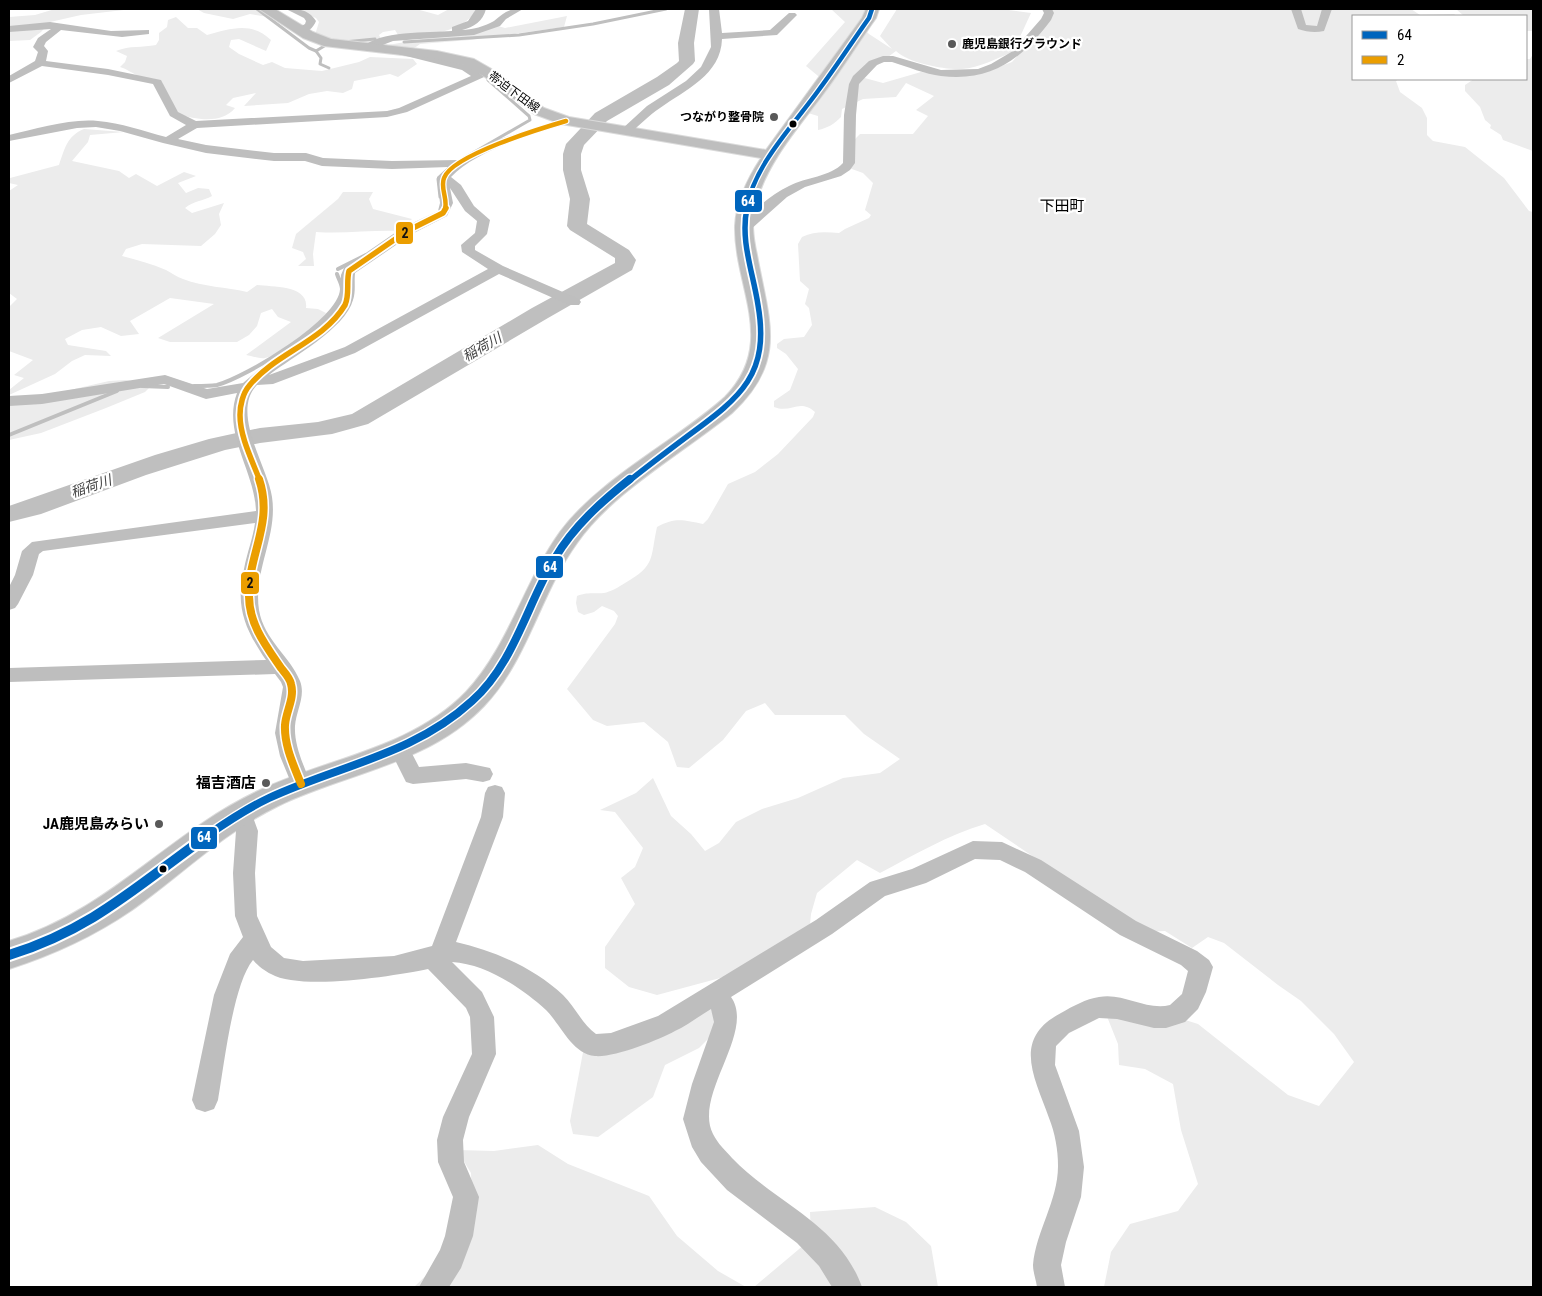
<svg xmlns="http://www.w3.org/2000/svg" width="1542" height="1296" font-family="'Roboto Condensed','Noto Sans JP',sans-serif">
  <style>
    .green { fill: #ececec }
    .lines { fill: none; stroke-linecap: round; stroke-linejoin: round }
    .stream-far1 { stroke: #bfbfbf; stroke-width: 3 }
    .stream { stroke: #bfbfbf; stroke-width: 4 }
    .river { fill: #bfbfbf; fill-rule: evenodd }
    .major-casing { stroke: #dbdbdb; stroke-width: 2 }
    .minor { fill: #bebebe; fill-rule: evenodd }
    .major { fill: #bebebe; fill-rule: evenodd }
    .bus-1-far3-casing { stroke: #fff; stroke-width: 7 }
    .bus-1-far2-casing { stroke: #fff; stroke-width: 9 }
    .bus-1-far1-casing { stroke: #fff; stroke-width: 11 }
    .bus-1-casing { stroke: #fff; stroke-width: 14 }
    .bus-2-far2-casing { stroke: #fff; stroke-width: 7 }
    .bus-2-far1-casing { stroke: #fff; stroke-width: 9 }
    .bus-2-casing { stroke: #fff; stroke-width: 11 }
    .bus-1-far3 { stroke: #0065bd; stroke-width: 4.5 }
    .bus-1-far2 { stroke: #0065bd; stroke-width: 5.5 }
    .bus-1-far1 { stroke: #0065bd; stroke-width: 8 }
    .bus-1 { stroke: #0065bd; stroke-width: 10 }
    .bus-2-far2 { stroke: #eb9e00; stroke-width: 4.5 }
    .bus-2-far1 { stroke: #eb9e00; stroke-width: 5.5 }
    .bus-2 { stroke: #eb9e00; stroke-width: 8 }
    .poi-dot { fill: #595959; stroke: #fff; stroke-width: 2 }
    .bus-dot { fill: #000; stroke: #fff; stroke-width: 2 }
    .labels { text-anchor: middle; stroke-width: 4.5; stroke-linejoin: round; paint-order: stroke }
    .far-poi-label { font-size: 12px; font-weight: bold; fill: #000; stroke: #fff; text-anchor: start }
    .far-street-label { font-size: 12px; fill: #000; stroke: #fff }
    .far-water-label { font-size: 14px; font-style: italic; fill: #444; stroke: #fff }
    .far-quarter-label { font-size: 15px; fill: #000; stroke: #fff }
    .poi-label { font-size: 15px; font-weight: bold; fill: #000; stroke: #fff; text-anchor: end }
    .line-badge { stroke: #fff; stroke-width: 2 }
    .badge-label { font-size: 14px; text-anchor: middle; font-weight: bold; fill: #fff }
    .pale-badge-label { font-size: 14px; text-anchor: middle; font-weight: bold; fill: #111 }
  </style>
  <rect width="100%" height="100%" fill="#fff"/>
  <g class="green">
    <polygon points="55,9 132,9 81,15 50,22 41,32 30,40 9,41 9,17 35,15"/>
    <polygon points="197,9 260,9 275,18 250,14 233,19 204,13"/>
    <path d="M 295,9 L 416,9 L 438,15 L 449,9 L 476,9 C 465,34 424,34 400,38 L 395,30 L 383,32 L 379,35 L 382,41 C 354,46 341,45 315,35 L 319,22 L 316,18 Z"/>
    <path d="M 831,9 L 868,9 L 860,25 L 869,34 L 892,49 L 880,36 L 897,9 L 1001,9 L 1031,13 L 1013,52 C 997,58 979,68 962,69 C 945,70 908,63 896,51 L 861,77 L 883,83 L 921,72 L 954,76 L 980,74 L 1012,62 L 1050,19 L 1052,13 L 1050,9 L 1411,9 L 1420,15 L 1454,14 L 1457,16 L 1353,16 L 1353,79 L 1399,79 L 1396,81 L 1400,92 L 1422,108 L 1427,118 L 1427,135 L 1433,141 L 1465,147 L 1504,178 L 1529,211 L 1533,212 L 1533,1287 L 1104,1287 L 1111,1252 L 1130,1224 L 1178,1211 L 1198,1184 L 1181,1130 L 1173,1084 L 1145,1069 L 1119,1065 L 1118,1044 L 1104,1009 L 1163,1013 L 1198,1024 L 1288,1095 L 1319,1106 L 1354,1062 L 1334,1034 L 1301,1001 L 1278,985 L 1224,943 L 1208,937 L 1192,948 L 1165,931 L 1145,932 L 985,824 C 948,835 914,855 880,873 L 857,860 L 817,893 L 811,914 L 809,934 L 735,974 L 657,995 L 629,987 L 605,968 L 605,947 L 635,904 L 621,878 L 635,867 L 643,848 L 615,812 L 600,810 L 636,793 L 653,778 L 671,816 L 691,834 L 705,851 L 719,843 L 736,822 L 762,809 L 798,798 L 843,778 L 880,773 L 900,759 L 864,734 L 845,715 L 775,715 L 765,703 L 746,711 L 723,740 L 689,768 L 677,767 L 668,742 L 644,722 L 607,726 L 593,720 L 567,689 L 615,624 L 618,616 L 614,611 L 602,606 L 594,612 L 584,615 L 578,612 L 576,603 L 577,596 C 587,592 593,594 604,593 C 610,592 619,587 625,583 C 656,565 650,559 657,527 C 675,517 684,520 703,524 L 708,519 L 728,484 L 755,472 L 778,454 L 813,417 L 815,412 C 799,398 791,414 774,407 L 774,401 L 790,390 L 798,369 L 786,354 L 777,348 L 777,344 L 784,339 L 804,337 L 812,325 L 809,308 L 805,304 L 809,289 L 800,281 L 798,244 L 802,237 C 814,231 826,232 839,233 L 845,229 L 869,218 L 871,215 L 865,210 L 873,183 L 863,173 L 849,168 L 854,140 L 860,134 L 913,134 L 928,116 L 916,110 L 934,96 L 906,83 L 896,97 L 863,99 L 842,109 L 841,117 C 834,124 828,128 818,130 L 818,116 L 808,113 L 829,85 L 806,66 L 845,22 Z"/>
    <polygon points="1456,9 1533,9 1533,31 1526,31 1526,16 1464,16"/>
    <path d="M 567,16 L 564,27 L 470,40 L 420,44 C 412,52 395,49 384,47 L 388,45 L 498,26 L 505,28 Z"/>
    <path d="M 176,17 L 188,28 L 197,28 L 207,35 C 230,29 251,21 271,40 L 266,51 L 239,39 L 231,40 L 229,47 L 239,54 L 263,65 L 272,62 L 285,68 L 322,71 L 359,62 L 370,57 L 413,59 L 417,64 L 398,77 L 390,74 L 354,81 L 352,89 L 343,93 L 327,91 L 309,94 L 288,103 L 244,106 L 256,93 L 233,98 L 226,105 L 235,108 C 222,124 196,120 179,114 C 173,105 165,93 162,82 C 152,76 145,80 138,76 C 132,73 127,69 120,67 L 125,62 L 127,56 L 116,51 C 130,45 142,48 156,45 L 159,40 L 159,33 L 167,27 L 168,20 Z"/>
    <polygon points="1533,54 1533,151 1503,140 1501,135 1490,128 1491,125 1485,120 1480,107 1465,91 1465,85 1474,79 1526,79 1526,59 1530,59"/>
    <path d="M 84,129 L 124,132 L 90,135 L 88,142 L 72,161 L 119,171 L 129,178 L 136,174 L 157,186 L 184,172 L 196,176 L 178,183 L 186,193 L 198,188 L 209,189 L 212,196 C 203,201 193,201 185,208 L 192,213 L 224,203 L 219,214 L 221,225 L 215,234 L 201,246 L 142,244 L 126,249 L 122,256 C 137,260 152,264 166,270 C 172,273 177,277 183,279 C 204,287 226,287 247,292 L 257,285 C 273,287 309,285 306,308 L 318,309 L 326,313 C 315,328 284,354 265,358 C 260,359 252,356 246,355 L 291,322 L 278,317 L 272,309 L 261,313 L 257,326 L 249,335 L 237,342 L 170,342 L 158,338 L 214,304 L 170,298 L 130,321 L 139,334 L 121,336 L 101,327 L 82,330 L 65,339 L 68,345 L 106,351 L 111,356 L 85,355 L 72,361 L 55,374 L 9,395 L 9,390 L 24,378 L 14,375 L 33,360 L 9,351 L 9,307 L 17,299 L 9,293 L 9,191 L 18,185 L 9,183 L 10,178 L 59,165 C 65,148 67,136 84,129 Z"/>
    <path d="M 343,192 L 373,192 L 369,199 L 373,209 L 412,219 L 399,231 C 371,230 344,234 316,232 L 313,254 L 314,266 L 298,266 L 306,259 L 303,252 L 292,248 L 296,234 L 338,199 Z"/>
    <polygon points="126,380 152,385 145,392 106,408 41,433 9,440 9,404 109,381"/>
    <polygon points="709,1001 720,1027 699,1048 665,1065 653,1097 598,1137 573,1134 570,1121 584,1047"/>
    <polygon points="538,1145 568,1164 649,1196 677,1236 718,1271 746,1287 414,1287 440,1262 472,1198 471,1173 457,1150 494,1151"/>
    <polygon points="875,1207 906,1222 931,1246 938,1287 754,1287 811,1239 810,1212"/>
  </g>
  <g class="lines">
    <g class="stream-far1">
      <polyline points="257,9 309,48 316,51"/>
      <polyline points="344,42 375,39"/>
      <polyline points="404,42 519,35 593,24 666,9"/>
      <polyline points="326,45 316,51 321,58 320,64 329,68"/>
      <polyline points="464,158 530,120 529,116 488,80"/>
      <polyline points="440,197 438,179 451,166"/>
    </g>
    <g class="stream">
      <polyline points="338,269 366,255"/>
      <polyline points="142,386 168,387"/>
      <path d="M 194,386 C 201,386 210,386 217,385 C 246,377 341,321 342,289 C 342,284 338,278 337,274"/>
      <polyline points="9,435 117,391"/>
    </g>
    <polygon class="river" points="685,9 699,9 694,43 695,61 693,64 669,85 607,121 584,145 581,154 581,170 590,199 587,224 629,250 636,260 632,270 548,318 368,424 332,434 260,443 225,450 146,475 41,514 9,522 9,506 155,455 209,439 260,428 318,422 352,414 532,308 615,263 615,258 570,230 567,226 570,199 563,170 563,154 566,144 595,113 657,77 677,63 679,61 678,43"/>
    <g class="major-casing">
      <path id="major" d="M 259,9 L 275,9 L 313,32 L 331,39 L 437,51 L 474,59 L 495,71 L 544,108 L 569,117 L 766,150 L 862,18 L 866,9 L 879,9 L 876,18 C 858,43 842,69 824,93 C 798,128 768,161 756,203 C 751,221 753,237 757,255 C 769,321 788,361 732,413 C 684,452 611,493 577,543 C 540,594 528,660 484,706 C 429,764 346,773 278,806 C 223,833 181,875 132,910 C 94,936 53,955 9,969 L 9,941 C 109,911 167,834 258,791 C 327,758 411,749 466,692 C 509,646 524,582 560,532 C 600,478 675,442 725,397 C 778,342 734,288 735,226 C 736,201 748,178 761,158 L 561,124 L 534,114 L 485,77 L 464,65 L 437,59 L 324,46 L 303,38 Z"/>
    </g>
    <g class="minor">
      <path d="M 286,9 C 298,8 309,10 316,21 C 313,29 305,35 296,33 L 296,29 L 305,24 L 306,21 L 304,18 Z"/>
      <path d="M 476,9 L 486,9 C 483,21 474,27 462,30 C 471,30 486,26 494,21 C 504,13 509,8 523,9 L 506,19 L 500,26 L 474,35 L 393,41 L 367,51 L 362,48 C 378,30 429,33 452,31 L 452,27 L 468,21 Z"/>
      <path d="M 709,9 L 719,9 L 722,33 L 770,30 L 789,13 L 795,13 L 797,15 L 777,35 L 722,39 C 721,75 685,90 660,108 C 649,115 640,125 630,133 L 622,133 L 620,131 L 622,129 L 647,106 L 686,81 L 701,67 L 711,47 Z"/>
      <path d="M 1042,9 L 1052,9 L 1054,13 L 1051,20 C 1022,59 992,82 941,76 C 925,74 908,67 892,62 L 884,62 L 877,65 L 859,84 L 856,115 L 855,163 L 850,170 L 841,176 L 805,187 L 787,197 L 749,231 L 739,231 L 738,228 L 739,225 C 754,210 770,195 789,186 C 806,177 830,177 843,163 L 844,115 L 849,84 L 853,76 L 869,61 L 883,56 L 893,56 L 941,70 L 978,69 L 991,64 L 1013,51 L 1041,19 L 1044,13 Z"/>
      <path d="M 1291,9 L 1301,9 L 1306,25 L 1317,26 L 1322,9 L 1332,9 L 1324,31 C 1315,33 1307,32 1298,29 Z"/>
      <path d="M 50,22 L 111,31 L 149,30 L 149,34 L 122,37 L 61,30 L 46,42 L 44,46 L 48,51 L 46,61 L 108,69 L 161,80 L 178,112 L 196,121 L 387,111 L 399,108 L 471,76 L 462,70 L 398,54 L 397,52 L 398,50 L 402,49 L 470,66 L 484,77 L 407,112 L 387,117 L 197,128 L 178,139 L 206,145 L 274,153 L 306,153 L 323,158 L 392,161 L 459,160 L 500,139 L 566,118 L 572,121 L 570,123 C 534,133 477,150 451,177 L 461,185 L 474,206 L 490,220 L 487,234 L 475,246 L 475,250 L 503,266 L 579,299 L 581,302 L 579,305 L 569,305 L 499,274 L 355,353 L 273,384 L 257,385 C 230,413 268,467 272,497 C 278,536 253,571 259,610 C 264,640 290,656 300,681 C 306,696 296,711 295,726 C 294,746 304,766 311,784 L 308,790 L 301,792 L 294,790 L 280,756 L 275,733 L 283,687 L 281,682 L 275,674 L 9,682 L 9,668 L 266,660 C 245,629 235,607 244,569 C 247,553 253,538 255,523 L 43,551 L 39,554 L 33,575 L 18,604 L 15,608 L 9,610 L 9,587 L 15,575 L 22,551 L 32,542 L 256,511 C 255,472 222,433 237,393 L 206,399 L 164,384 L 42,404 L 9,406 L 9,396 L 42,394 L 165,375 L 207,389 L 243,383 L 269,361 L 313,330 L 332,312 L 340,300 L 341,275 L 344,268 L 402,228 L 438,211 L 440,203 L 437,177 L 448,167 L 392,169 L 322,166 L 305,161 L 274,161 L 206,153 L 163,143 L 120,131 L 96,127 L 77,128 L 9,141 L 9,135 C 36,129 71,118 98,121 C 121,123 143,131 166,137 L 186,125 L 170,116 L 153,84 L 108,75 L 42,66 L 9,83 L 9,76 L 35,61 L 38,52 L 33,47 L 38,38 L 51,29 L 9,32 L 9,26 ZM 450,188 L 465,211 L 477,221 L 475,233 L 461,245 L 462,252 L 488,269 L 345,347 L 269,375 C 292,357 345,329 353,300 C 356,291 354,282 355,273 L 412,234 L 447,216 L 453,203 Z"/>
      <polygon points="399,740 406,742 419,767 466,763 490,768 493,774 490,780 483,782 466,779 413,784 406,782 389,748 392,742"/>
      <path d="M 495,785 L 502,787 L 505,793 L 503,817 L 456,942 C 495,951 534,968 563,995 C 575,1007 583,1025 596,1034 L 611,1033 L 658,1016 L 816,920 L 870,882 L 912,869 L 973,841 L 1002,842 L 1041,860 L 1136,921 L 1197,951 L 1209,960 L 1213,967 L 1206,992 L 1198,1009 L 1185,1022 L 1166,1028 L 1154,1028 L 1117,1019 L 1099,1018 L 1069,1033 L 1056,1046 L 1055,1065 L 1079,1131 L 1084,1167 L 1081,1197 L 1066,1242 L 1061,1265 L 1065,1287 L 1037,1287 C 1036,1280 1033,1272 1033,1265 C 1036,1231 1058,1201 1058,1166 C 1058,1150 1055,1133 1049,1118 C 1035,1078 1011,1039 1061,1013 C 1073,1006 1086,999 1099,997 C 1123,992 1146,1011 1170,1005 L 1182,994 L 1188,971 L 1181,965 L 1120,935 L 1025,872 L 1000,860 L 975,859 L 926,883 L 885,896 L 832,934 L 731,997 C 756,1032 693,1095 713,1134 C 718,1144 725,1150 732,1158 C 775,1203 839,1223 862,1287 L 832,1287 L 819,1266 L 797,1243 L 727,1190 L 701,1162 L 692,1147 L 683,1119 L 692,1084 L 714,1022 L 711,1009 C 699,1016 688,1025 675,1031 C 659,1040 613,1058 595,1056 C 572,1054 561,1025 546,1010 C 522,988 486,964 452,962 L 482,992 L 494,1017 L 496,1054 L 469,1117 L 463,1140 L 464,1162 L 479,1197 L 473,1236 L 461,1268 L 449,1287 L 419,1287 L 440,1250 L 445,1236 L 453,1197 L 438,1162 L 437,1140 L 443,1117 L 472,1054 L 470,1017 L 466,1008 L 428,969 C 394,976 301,991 271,974 C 265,971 257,965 253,960 C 233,984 224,1066 218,1100 L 214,1109 L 205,1112 L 196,1109 L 192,1100 L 214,995 L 230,954 L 243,937 L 235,916 L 233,873 L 236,831 L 231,812 L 235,806 L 242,803 L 249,806 L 258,831 L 255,873 L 257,916 L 271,947 L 284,958 L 303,961 L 394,956 L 432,946 L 481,817 L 485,793 L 488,787 Z"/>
    </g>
    <use href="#major" class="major"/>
    <g class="bus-1-far3-casing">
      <path id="bus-1-far3" d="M 746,209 C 755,164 792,127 818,91 C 836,67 852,42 869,18 L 872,9"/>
    </g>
    <g class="bus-1-far2-casing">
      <path id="bus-1-far2" d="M 629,481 C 649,465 669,450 689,435 C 741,397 770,374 758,305 C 753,272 740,241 747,208"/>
    </g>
    <g class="bus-1-far1-casing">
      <path id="bus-1-far1" d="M 208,835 C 228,821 248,808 269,798 C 340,765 413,755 472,701 C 514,664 527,604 555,558 C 574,526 601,502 630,479"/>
    </g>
    <g class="bus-1-casing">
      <path id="bus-1" d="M 9,955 C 94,929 140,883 210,834"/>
    </g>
    <g class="bus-2-far2-casing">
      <path id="bus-2-far2" d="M 445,209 C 448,199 440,188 444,178 C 452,155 542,128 566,121"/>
    </g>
    <g class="bus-2-far1-casing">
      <path id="bus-2-far1" d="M 260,481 C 252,460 240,437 240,415 C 240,405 243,393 249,386 C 275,353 323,342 345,305 C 350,294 346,282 349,271 L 407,231 L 443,213 L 446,208"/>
    </g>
    <g class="bus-2-casing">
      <path id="bus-2" d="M 259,479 C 274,523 248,554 249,596 C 249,624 266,646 281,668 C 285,673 290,678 291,684 C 295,698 286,711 285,725 C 284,746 294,766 301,784"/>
    </g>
    <use href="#bus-1-far3" class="bus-1-far3"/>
    <use href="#bus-1-far2" class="bus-1-far2"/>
    <use href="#bus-1-far1" class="bus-1-far1"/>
    <use href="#bus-1" class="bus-1"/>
    <use href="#bus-2-far2" class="bus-2-far2"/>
    <use href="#bus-2-far1" class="bus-2-far1"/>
    <use href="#bus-2" class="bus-2"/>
  </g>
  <g class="poi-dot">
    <circle cx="952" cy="44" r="5"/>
    <circle cx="774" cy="117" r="5"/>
    <circle cx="266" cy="783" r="5"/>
    <circle cx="159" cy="824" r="5"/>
  </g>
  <g class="bus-dot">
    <circle cx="793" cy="124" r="4.5"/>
    <circle cx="163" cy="869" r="4.5"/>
  </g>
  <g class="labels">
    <g class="far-poi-label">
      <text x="962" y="48">鹿児島銀行グラウンド</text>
      <text x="764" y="121" text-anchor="end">つながり整骨院</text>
    </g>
    <g class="far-street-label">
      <text transform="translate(514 92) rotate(36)" y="4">帯迫下田線</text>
    </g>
    <g class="far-water-label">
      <text transform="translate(482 347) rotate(-30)" y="5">稲荷川</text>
      <text transform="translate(91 486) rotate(-19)" y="5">稲荷川</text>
    </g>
    <g class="far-quarter-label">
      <text x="1062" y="211">下田町</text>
    </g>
    <g class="poi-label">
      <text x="256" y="788">福吉酒店</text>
      <text x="149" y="829">JA鹿児島みらい</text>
    </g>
  </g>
  <g class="line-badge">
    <rect x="734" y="189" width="29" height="24" rx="5" fill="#0065bd"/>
    <rect x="395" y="221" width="19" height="24" rx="5" fill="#eb9e00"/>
    <rect x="535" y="555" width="29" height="24" rx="5" fill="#0065bd"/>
    <rect x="240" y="571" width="20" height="24" rx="5" fill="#eb9e00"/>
    <rect x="190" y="826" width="28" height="24" rx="5" fill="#0065bd"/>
  </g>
  <g class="badge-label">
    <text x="748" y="206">64</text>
    <text x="550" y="572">64</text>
    <text x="204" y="842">64</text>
  </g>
  <g class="pale-badge-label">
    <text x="405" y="238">2</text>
    <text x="250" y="588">2</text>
  </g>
  <rect width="1542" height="1296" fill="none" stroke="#000000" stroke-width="20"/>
  <rect x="1352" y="15" width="175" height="65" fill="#ffffff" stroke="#999999"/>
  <rect x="1362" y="31" width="25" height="8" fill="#0065bd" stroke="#999999"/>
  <text x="1397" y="40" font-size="15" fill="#000000">64</text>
  <rect x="1362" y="56" width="25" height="8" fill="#eb9e00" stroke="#999999"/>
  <text x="1397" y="65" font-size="15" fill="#000000">2</text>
</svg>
